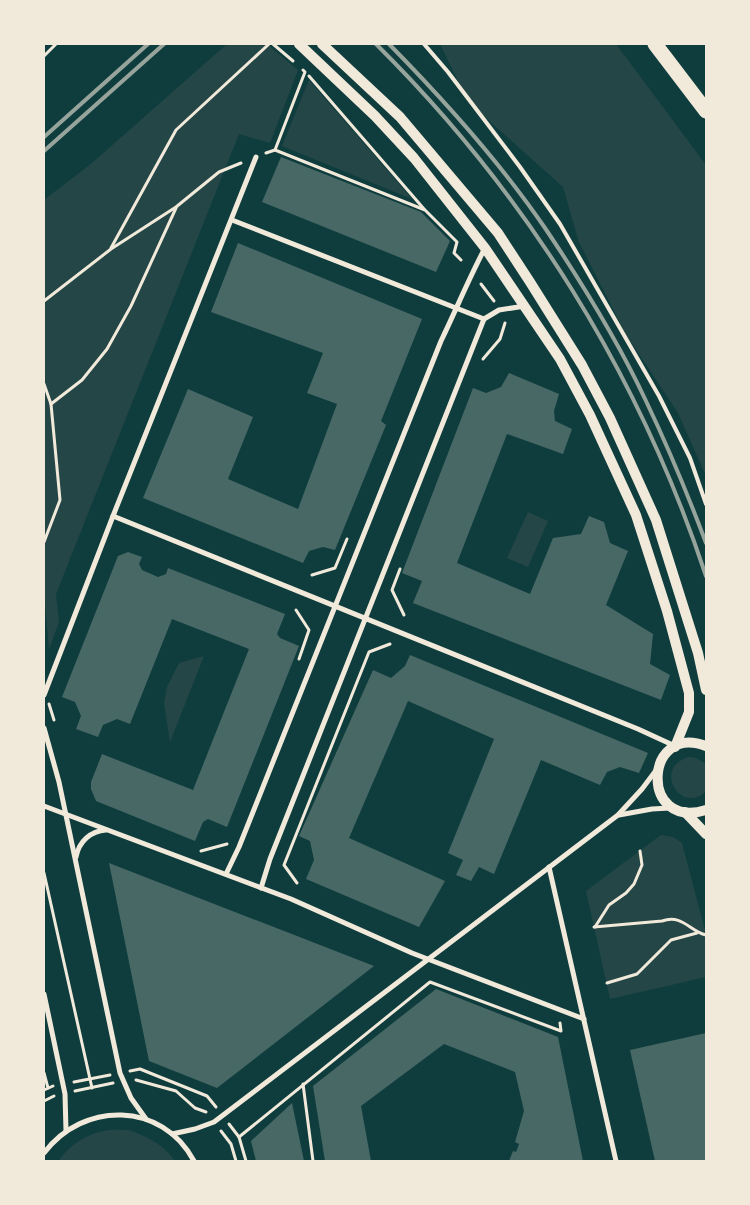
<svg xmlns="http://www.w3.org/2000/svg" width="750" height="1205" font-family="'Playfair Display',serif">
  <style>
    .green { fill: #244646 }
    .building { fill: #486865 }
    .lines { fill: none; stroke-linecap: round; stroke-linejoin: round }
    .path { stroke: #f1e9da; stroke-width: 3 }
    .service { stroke: #f1e9da; stroke-width: 4 }
    .minor { stroke: #f1e9da; stroke-width: 5 }
    .secondary { stroke: #f1e9da; stroke-width: 10 }
    .motorway { stroke: #f1e9da; stroke-width: 15 }
    .rail { stroke: #97a49c; stroke-width: 4 }
  </style>
  <rect width="100%" height="100%" fill="#0f3d3e"/>
  <g class="green">
    <polygon points="227,44 267,44 298,70 270,143 239,134 56,594 59,622 49,649 44,592 44,200 92,163"/>
    <polygon points="440,44 616,44 706,165 706,476 678,413 625,333 579,242 563,187 468,102"/>
    <polygon points="309,80 412,199 282,146"/>
    <polygon points="528,512 548,521 528,567 507,558"/>
    <polygon points="204,656 170,742 164,703 167,687 179,663"/>
    <path d="M 689,757 L 696,758 L 706,764 L 706,791 C 680,816 652,767 689,757 Z"/>
    <polygon points="661,835 673,837 682,843 706,934 706,977 610,999 586,891"/>
    <path d="M 129,1130 C 148,1137 163,1144 175,1161 L 59,1161 C 68,1146 87,1134 104,1131 C 112,1129 121,1130 129,1130 Z"/>
  </g>
  <g class="building">
    <polygon points="281,157 421,212 450,241 436,272 262,202"/>
    <polygon points="238,243 422,319 381,421 386,425 335,550 323,547 309,551 303,563 143,498 188,389 253,417 228,479 298,509 337,404 307,393 323,353 211,312"/>
    <polygon points="509,373 559,394 554,411 555,421 572,429 563,454 507,434 457,563 530,594 553,538 581,534 589,516 604,522 610,543 628,551 606,605 653,634 650,664 670,675 661,700 413,603 422,581 402,573 473,388 486,393 501,387"/>
    <polygon points="128,552 142,557 139,564 142,570 158,577 166,574 168,568 285,614 277,634 280,638 299,646 227,827 208,819 203,822 195,841 96,801 91,789 91,782 102,754 193,790 249,649 172,619 130,724 117,719 103,725 98,737 76,729 81,716 75,702 62,697 118,556"/>
    <polygon points="410,655 648,753 639,773 620,767 607,772 600,785 541,760 494,874 479,867 471,881 456,875 463,860 448,853 494,739 408,701 349,838 445,881 419,927 306,879 314,860 310,841 299,836 373,670 391,678 405,666"/>
    <polygon points="109,863 374,966 217,1088 149,1061"/>
    <polygon points="436,989 558,1037 583,1161 509,1161 513,1151 516,1152 519,1144 515,1142 524,1111 515,1072 444,1044 361,1106 371,1161 325,1161 313,1086"/>
    <polygon points="706,1033 706,1161 655,1161 630,1050"/>
    <polygon points="292,1103 304,1161 256,1161 251,1141"/>
  </g>
  <g class="lines">
    <g class="path">
      <polyline points="273,44 293,61"/>
      <polyline points="44,56 56,44"/>
      <polyline points="309,76 424,209"/>
      <polyline points="275,150 305,72 303,70"/>
      <polyline points="266,153 275,150 425,210 457,242 454,253 461,260"/>
      <polyline points="111,248 176,130 269,44"/>
      <polyline points="481,284 494,301"/>
      <polyline points="44,301 111,249 176,207 219,172 241,163"/>
      <polyline points="483,359 500,339 505,323"/>
      <polyline points="44,384 51,404 60,500 44,542"/>
      <polyline points="51,404 82,380 107,349 131,306 176,208"/>
      <polyline points="400,569 392,590 404,615"/>
      <polyline points="312,575 335,568 347,539"/>
      <polyline points="296,610 309,630 299,659"/>
      <polyline points="49,704 54,720"/>
      <polyline points="201,851 227,844"/>
      <polyline points="44,873 92,1088"/>
      <polyline points="297,883 284,865 369,652 390,644"/>
      <path d="M 594,927 L 662,921 C 683,914 689,931 706,935"/>
      <polyline points="595,927 609,905 626,893 634,884 642,865 640,851"/>
      <polyline points="607,983 637,974 671,940 697,933"/>
      <polyline points="130,1071 140,1069 207,1096 216,1107"/>
      <polyline points="44,1073 48,1088"/>
      <polyline points="136,1080 176,1091 195,1108 206,1112"/>
      <polyline points="74,1082 110,1075"/>
      <polyline points="303,1084 313,1161"/>
      <polyline points="44,1090 53,1086"/>
      <polyline points="75,1091 113,1083"/>
      <polyline points="44,1101 54,1096"/>
      <polyline points="229,1124 239,1137 246,1161"/>
      <polyline points="221,1131 231,1144 236,1161"/>
      <polyline points="239,1137 430,982 561,1031 560,1023"/>
    </g>
    <polyline class="service" points="424,44 448,72 520,167 560,224 659,396 690,458 706,504"/>
    <g class="minor">
      <polyline points="232,220 484,319"/>
      <polyline points="113,516 638,729 675,746"/>
      <polyline points="44,695 113,516 256,157"/>
      <polyline points="44,728 59,782 120,1073 131,1098 146,1119"/>
      <polyline points="44,806 291,899 412,953 584,1019"/>
      <polyline points="619,815 652,809 670,808"/>
      <path d="M 76,857 C 79,841 91,831 106,830"/>
      <polyline points="549,867 616,1161"/>
      <path d="M 226,874 L 239,847 L 441,341 C 456,310 469,278 485,248"/>
      <polyline points="261,888 270,859 484,319 499,310 525,306"/>
      <polyline points="44,994 65,1094 66,1131"/>
      <polyline points="172,1134 195,1129 214,1122 618,815 642,789 657,769"/>
      <path d="M 44,1153 C 83,1101 162,1101 194,1161"/>
    </g>
    <g class="secondary">
      <polyline points="299,44 375,116 414,158 485,248 560,359 590,415 636,515 667,611 689,693 689,712 675,747"/>
      <polyline points="322,44 400,117 498,233 530,282 582,365 610,418 656,520 698,653 706,690"/>
      <path d="M 706,746 C 644,722 639,831 706,810"/>
      <polyline points="685,812 706,834"/>
    </g>
    <polyline class="motorway" points="655,44 706,111"/>
    <g class="rail">
      <path d="M 376,44 C 527,194 639,374 706,576"/>
      <path d="M 389,44 C 445,101 500,162 545,228 C 582,283 618,341 646,401 C 668,447 688,495 706,543"/>
      <polyline points="44,137 148,44"/>
      <polyline points="44,151 164,44"/>
    </g>
  </g>
  <rect width="750" height="1205" fill="none" stroke="#f1e9da" stroke-width="90"/>
</svg>
